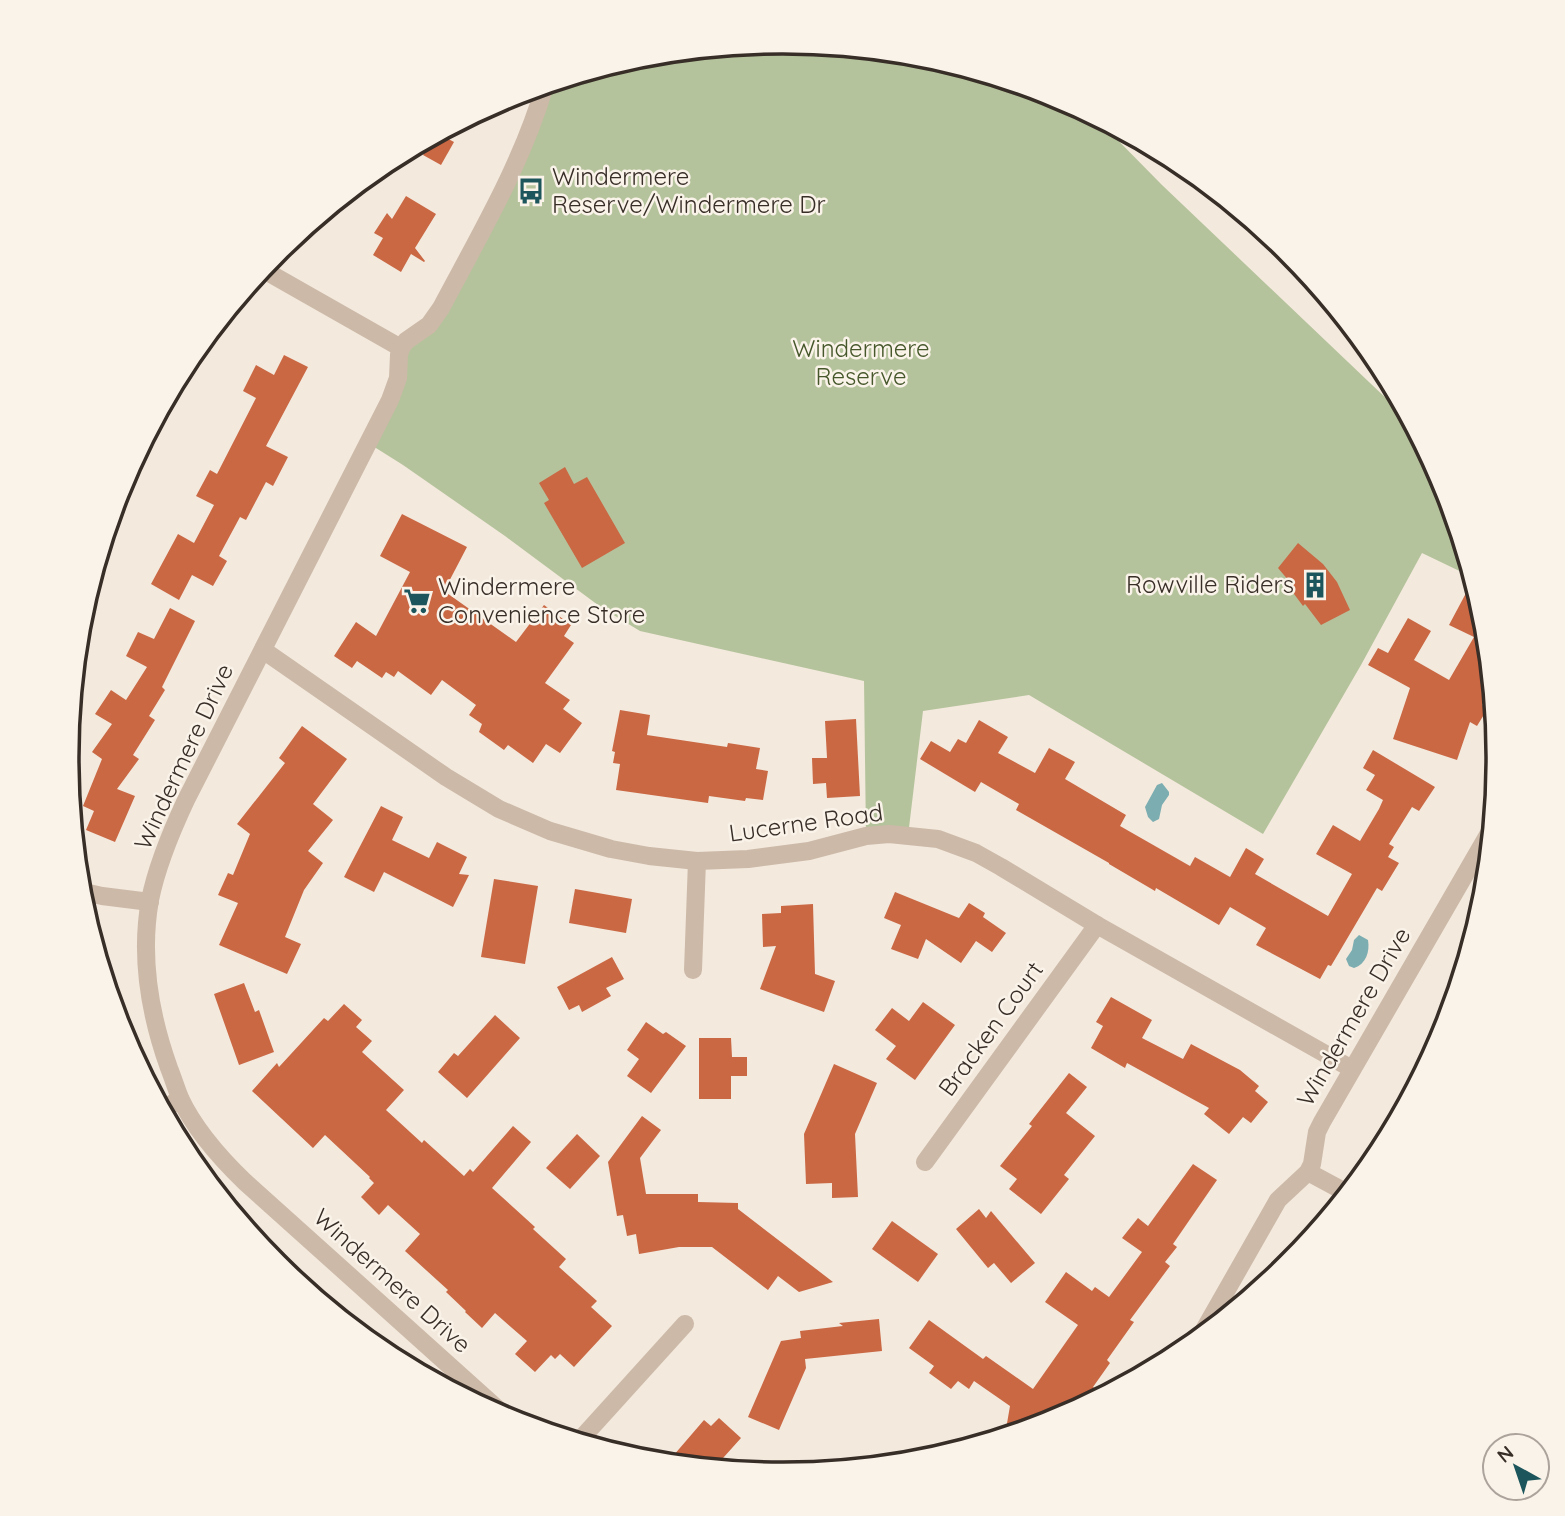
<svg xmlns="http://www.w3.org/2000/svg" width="1565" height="1516" font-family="Quicksand,sans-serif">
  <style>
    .green { fill: #b5c39c }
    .water { fill: #7badb1 }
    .building { fill: #ca6844 }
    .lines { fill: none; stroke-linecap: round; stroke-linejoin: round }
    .minor { stroke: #ccb9a8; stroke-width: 18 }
    .labels { text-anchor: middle; stroke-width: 5; stroke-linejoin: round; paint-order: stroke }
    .poi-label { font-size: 24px; fill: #382e28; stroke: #faf3e9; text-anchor: start }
    .park-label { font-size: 24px; fill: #46582b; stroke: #faf3e9 }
    .street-label { font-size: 24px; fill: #382e28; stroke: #faf3e9 }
    .rim { fill: none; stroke: #382e28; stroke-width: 3.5 }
  </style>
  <rect width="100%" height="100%" fill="#f3e9dd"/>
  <polygon class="green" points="783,42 923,56 1057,97 1096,118 1162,185 1411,422 1444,484 1472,577 1422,553 1361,665 1263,834 1029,695 923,711 908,836 866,836 864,681 640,631 602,608 505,536 403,465 368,443 399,355 429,325 545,85 643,56"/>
  <g class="water">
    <polygon points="1162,783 1169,792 1169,795 1162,805 1159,819 1153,822 1148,817 1145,807 1157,785"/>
    <path d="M 1359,935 L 1368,940 C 1370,952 1366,964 1354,968 L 1349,966 L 1346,959 L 1352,950 L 1354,940 Z"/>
  </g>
  <g class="building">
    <polygon points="439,134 454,142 441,165 423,155 434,136"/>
    <polygon points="406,196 436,214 415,248 425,261 424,262 411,254 401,272 373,255 383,238 374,233 387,213 392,219"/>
    <polygon points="284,355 308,367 266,446 288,457 273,486 266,482 246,520 240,517 219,556 227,561 213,586 192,575 179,600 151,584 178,534 194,543 214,505 196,496 210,470 217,474 256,398 243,391 256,365 274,375"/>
    <polygon points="565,467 574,484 587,477 625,543 582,568 544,503 549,500 539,483"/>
    <polygon points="402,514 467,547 444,591 516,642 544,605 571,625 564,636 574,643 545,683 570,700 563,709 582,723 560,753 546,744 533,763 508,745 504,750 479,732 482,724 469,715 476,705 442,680 431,695 398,671 394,677 386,672 382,678 357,661 352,668 334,656 356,622 376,636 410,572 380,556"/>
    <polygon points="1298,543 1323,564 1337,582 1350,610 1321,625 1305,604 1303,606 1291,590 1294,587 1278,568"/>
    <polygon points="1473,580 1485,619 1492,689 1482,705 1488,708 1477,726 1470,722 1457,760 1393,739 1410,688 1368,665 1378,648 1388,653 1408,618 1431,631 1414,660 1449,680 1474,637 1449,625"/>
    <polygon points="170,608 195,621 162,687 165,690 149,716 155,720 133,755 139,759 117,789 135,796 115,842 86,830 94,811 83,806 102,759 92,752 112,724 95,714 111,690 126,700 147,667 126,656 138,632 154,639"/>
    <polygon points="620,710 650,715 647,735 727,747 728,743 760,748 756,769 768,771 763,800 746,798 745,801 709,796 708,803 616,790 620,764 613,763 615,752 612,751"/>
    <polygon points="856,719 860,796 827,798 826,783 813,784 812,758 827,758 825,721"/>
    <polygon points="979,720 1008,737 998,753 1035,773 1049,748 1075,762 1065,779 1126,815 1120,826 1190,866 1195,857 1230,877 1246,848 1264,859 1255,874 1328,916 1352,874 1316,854 1333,825 1360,841 1379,809 1383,800 1366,790 1375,775 1363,768 1373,750 1435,787 1419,811 1412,807 1389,844 1394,847 1388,857 1399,863 1382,891 1377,888 1331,966 1328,965 1320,979 1256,945 1266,928 1230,907 1219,925 1156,888 1155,891 1109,864 1109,863 1016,810 1019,804 981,782 975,792 920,759 931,741 950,752 958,739 966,743"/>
    <polygon points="302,726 347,759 313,804 333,820 308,851 323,863 304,890 285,937 301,944 287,974 219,945 238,903 218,895 228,873 233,875 250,834 237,824 285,763 279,758"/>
    <polygon points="381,806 403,817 392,840 429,858 437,842 467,857 459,874 469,875 453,907 384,872 374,892 344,877"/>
    <polygon points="494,879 538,886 525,964 481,957"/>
    <polygon points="575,889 632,899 626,933 569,923"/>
    <polygon points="895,892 959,918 969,903 985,913 983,917 1006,933 992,952 976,941 961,963 926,939 918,959 891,949 901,925 884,918"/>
    <polygon points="813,904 815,974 835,981 824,1012 760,989 776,946 763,947 762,914 781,913 781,906"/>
    <polygon points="612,957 624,979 606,988 611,996 582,1012 579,1005 569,1010 557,987"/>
    <polygon points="244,983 255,1012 259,1010 274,1052 239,1065 214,994"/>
    <polygon points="1111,997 1152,1020 1142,1038 1183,1059 1191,1044 1240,1070 1259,1086 1255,1091 1268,1102 1251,1123 1243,1117 1229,1134 1204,1114 1209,1108 1127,1063 1125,1068 1091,1048 1103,1026 1096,1022"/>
    <polygon points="923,1002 955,1025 915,1080 886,1059 896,1046 875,1030 892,1008 909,1021"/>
    <polygon points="344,1004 362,1020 356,1027 372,1041 362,1052 404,1090 386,1110 422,1143 424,1140 464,1176 470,1169 473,1172 513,1126 531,1142 492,1188 535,1227 533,1229 566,1259 559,1267 597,1301 591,1307 612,1326 574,1367 560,1354 555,1359 551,1355 535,1372 515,1354 527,1341 495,1313 482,1328 465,1312 466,1311 446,1292 448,1290 405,1251 420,1234 388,1205 379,1215 361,1197 374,1183 369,1178 370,1177 325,1135 313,1148 252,1091 277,1063 279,1067 324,1018 328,1021"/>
    <polygon points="495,1015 520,1038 467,1098 438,1072 454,1053 458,1056"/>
    <polygon points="646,1022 663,1034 666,1032 686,1046 651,1093 627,1076 639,1059 627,1050"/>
    <polygon points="699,1038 731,1038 732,1057 747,1057 747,1076 731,1076 731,1099 699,1099"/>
    <polygon points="834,1064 877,1083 855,1134 858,1197 832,1198 832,1183 806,1184 804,1134"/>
    <polygon points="1069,1073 1087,1087 1066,1113 1095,1136 1064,1175 1069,1179 1041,1214 1009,1189 1017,1179 1000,1166 1032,1126 1029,1124"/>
    <polygon points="642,1116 661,1130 640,1158 646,1194 698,1194 698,1202 738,1203 738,1209 833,1282 799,1292 778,1276 768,1290 712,1247 679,1247 639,1254 636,1234 627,1236 623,1215 617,1216 608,1162"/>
    <polygon points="577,1134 600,1156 570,1189 546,1168"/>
    <polygon points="1193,1164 1217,1180 1173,1244 1177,1247 1165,1262 1170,1266 1130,1320 1134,1322 1107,1360 1110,1363 1093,1387 1103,1394 1056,1420 1005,1435 1010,1406 974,1381 969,1389 958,1381 951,1389 929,1373 934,1366 909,1348 929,1320 983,1359 986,1356 1033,1389 1078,1325 1045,1302 1066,1272 1092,1291 1095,1287 1109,1297 1142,1252 1122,1238 1138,1218 1148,1226"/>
    <polygon points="979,1209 986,1218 991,1211 1035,1263 1011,1283 994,1263 988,1268 956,1229"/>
    <polygon points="892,1221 938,1254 918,1282 872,1249"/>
    <polygon points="879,1319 882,1351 805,1359 806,1368 779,1430 748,1417 781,1341 801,1338 800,1331 843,1326 839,1323"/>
    <polygon points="719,1418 741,1438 715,1467 667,1463 704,1420 711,1426"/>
  </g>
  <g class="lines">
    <g class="minor">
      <polyline points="262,269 401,348"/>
      <polyline points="263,650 446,777 499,809 550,831 611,849 649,856 697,861 748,859 809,851 866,836 889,834 938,839 976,853 1001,867 1097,925 1352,1069"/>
      <polyline points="80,891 102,896 150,902"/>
      <polyline points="693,970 697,861"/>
      <polyline points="163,1111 180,1098"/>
      <polyline points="925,1162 1097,925"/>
      <polyline points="1308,1172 1347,1193"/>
      <polyline points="1200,1337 1278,1200 1308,1172 1312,1164 1317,1132 1322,1122 1492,828"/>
      <path d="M 510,1420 L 245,1182 C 220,1158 195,1130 180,1098 C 176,1088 173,1078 169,1068 C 150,1015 140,956 150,900 C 157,865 171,832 186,800 L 390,400 L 398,378 L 399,355 L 401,348 L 406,341 L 429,325 L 441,308 C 479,236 522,164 545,85"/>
      <polyline points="579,1441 685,1324"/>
    </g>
  </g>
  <defs>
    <g id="bus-bare" transform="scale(2.1)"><path d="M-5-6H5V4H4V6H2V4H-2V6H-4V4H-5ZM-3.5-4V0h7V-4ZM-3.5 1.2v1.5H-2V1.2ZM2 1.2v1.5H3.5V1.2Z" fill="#1c555b" stroke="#faf3e9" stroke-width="2.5" paint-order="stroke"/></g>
    <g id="building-bare" transform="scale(2.1)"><path d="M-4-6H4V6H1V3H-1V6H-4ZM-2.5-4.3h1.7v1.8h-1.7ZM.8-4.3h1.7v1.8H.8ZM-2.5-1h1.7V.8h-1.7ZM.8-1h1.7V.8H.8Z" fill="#1c555b" stroke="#faf3e9" stroke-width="2.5" paint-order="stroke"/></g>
    <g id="supermarket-bare" transform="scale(2.1)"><path d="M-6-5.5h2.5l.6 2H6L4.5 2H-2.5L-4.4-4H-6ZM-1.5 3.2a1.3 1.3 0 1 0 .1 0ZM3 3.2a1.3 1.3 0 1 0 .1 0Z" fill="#1c555b" stroke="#faf3e9" stroke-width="2.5" paint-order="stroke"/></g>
  </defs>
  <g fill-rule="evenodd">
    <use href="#bus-bare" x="531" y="191"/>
    <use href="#building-bare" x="1315" y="585"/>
    <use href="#supermarket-bare" x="417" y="601"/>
  </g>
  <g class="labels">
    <g class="poi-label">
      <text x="552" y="185">Windermere<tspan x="552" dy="28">Reserve/Windermere Dr</tspan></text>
      <text x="1294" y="593" text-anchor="end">Rowville Riders</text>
      <text x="438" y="595">Windermere<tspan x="438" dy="28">Convenience Store</tspan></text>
    </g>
    <g class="park-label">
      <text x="861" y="357">Windermere<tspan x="861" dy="28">Reserve</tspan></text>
    </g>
    <g class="street-label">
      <text transform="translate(184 757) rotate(-65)" y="8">Windermere Drive</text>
      <text transform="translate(806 823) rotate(-8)" y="8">Lucerne Road</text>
      <text transform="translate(1354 1017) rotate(-60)" y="8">Windermere Drive</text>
      <text transform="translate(991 1029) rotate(-54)" y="8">Bracken Court</text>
      <text transform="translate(392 1281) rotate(42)" y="8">Windermere Drive</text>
    </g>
  </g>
  <path d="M0 0H1565V1516H0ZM782 54H783A703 703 0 0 1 1486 757V759A703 703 0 0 1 783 1462H782A703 703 0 0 1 79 759V757A703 703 0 0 1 782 54Z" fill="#faf3e9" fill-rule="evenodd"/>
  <path class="rim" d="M782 54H783A703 703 0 0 1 1486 757V759A703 703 0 0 1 783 1462H782A703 703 0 0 1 79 759V757A703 703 0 0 1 782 54Z"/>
  <g transform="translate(1516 1467) rotate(320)"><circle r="33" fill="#faf3e9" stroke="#aca49c" stroke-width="2"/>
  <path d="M0-5L12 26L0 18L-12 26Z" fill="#1c555b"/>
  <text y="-10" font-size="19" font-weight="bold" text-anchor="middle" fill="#382e28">N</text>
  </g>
</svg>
